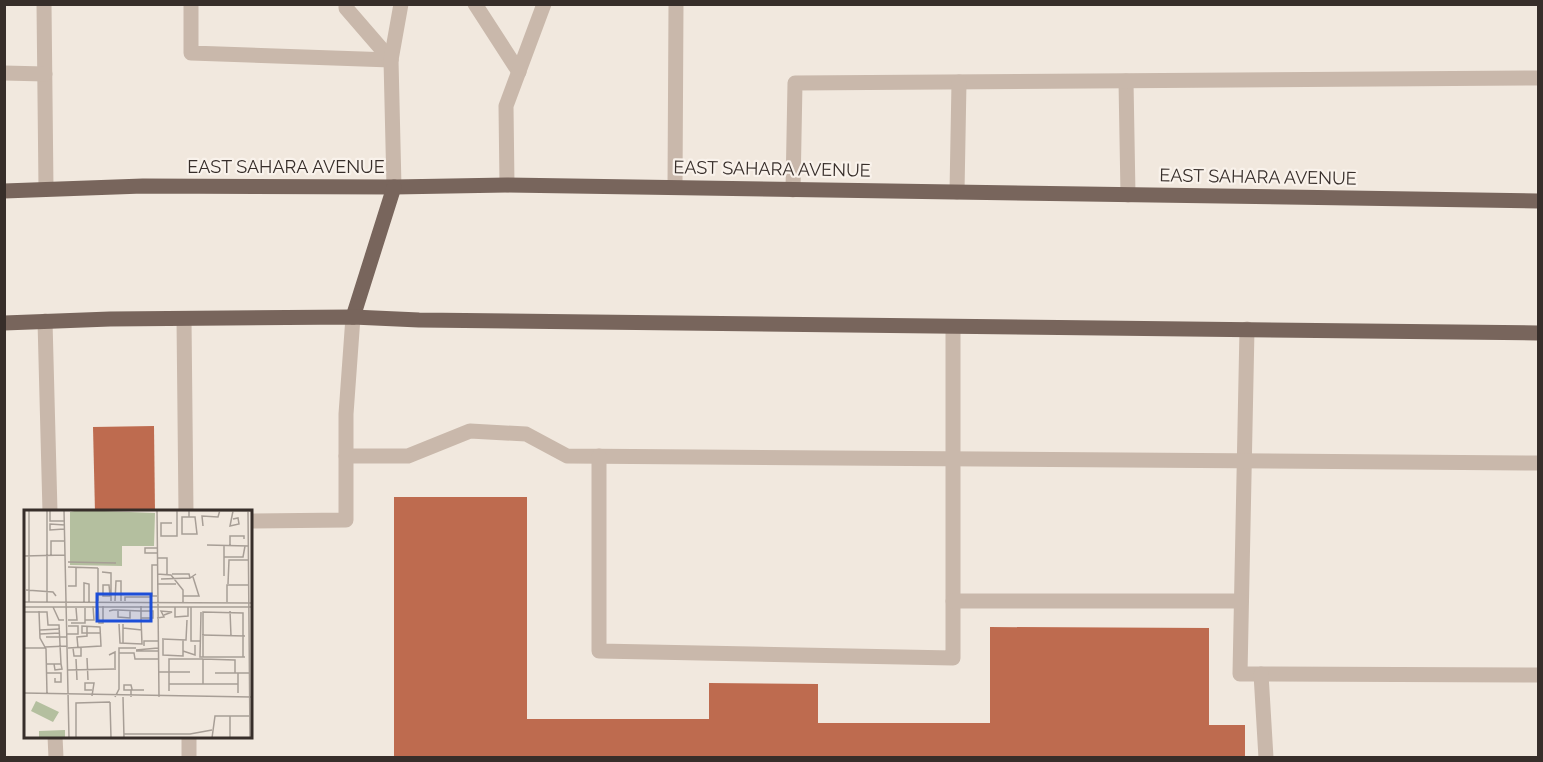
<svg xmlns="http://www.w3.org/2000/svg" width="1543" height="762" font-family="Raleway,sans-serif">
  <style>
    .building { fill: #be6b4f }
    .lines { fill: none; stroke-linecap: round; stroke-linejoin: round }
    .lane { stroke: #c9b8ab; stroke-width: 15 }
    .primary { stroke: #78655c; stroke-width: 15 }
    .labels { text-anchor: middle; stroke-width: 4.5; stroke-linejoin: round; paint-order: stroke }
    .street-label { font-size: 18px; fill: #372e2a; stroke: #f9f2eb }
    .inset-road { fill: none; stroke: #a79e96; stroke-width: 1.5 }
    .view { fill: #1d4ed8; fill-opacity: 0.15; stroke: #1d4ed8; stroke-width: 3 }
    .inset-edge { fill: none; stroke: #372e2a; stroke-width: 3 }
  </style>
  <rect width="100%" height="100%" fill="#f1e8de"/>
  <g class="building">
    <polygon points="154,426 155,512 95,512 93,427"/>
    <polygon points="394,497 527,497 527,719 709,719 709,683 818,684 818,723 990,723 990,627 1209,628 1209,725 1245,725 1245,758 394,758"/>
  </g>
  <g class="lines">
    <g class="lane">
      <polyline points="44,4 46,189"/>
      <polyline points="191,4 191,53 391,60"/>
      <polyline points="346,4 346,8 391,60"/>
      <polyline points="475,4 519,72"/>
      <polyline points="4,73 45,74"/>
      <polyline points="1126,81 1128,195"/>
      <polyline points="507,185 506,106 544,4"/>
      <polyline points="394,187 391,60 401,4"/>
      <polyline points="675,187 676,4"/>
      <polyline points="793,190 795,83 1538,78"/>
      <polyline points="957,192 959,82"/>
      <polyline points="184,319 186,512"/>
      <polyline points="45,321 50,512"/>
      <polyline points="1247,329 1240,674 1538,675"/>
      <polyline points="346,456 408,456 470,431 526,434 567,456 1538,463"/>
      <polyline points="599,456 599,651 953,658 953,327"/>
      <polyline points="250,521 346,520 346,414 353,317"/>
      <polyline points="953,601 1241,601"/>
      <polyline points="1261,674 1266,758"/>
      <polyline points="55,736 56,758"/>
      <polyline points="189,736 189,758"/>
    </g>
    <g class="primary">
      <polyline points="4,191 143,186 394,187 507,185 1538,201"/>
      <polyline points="353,317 394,187"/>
      <polyline points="4,323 110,319 353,317 419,320 1538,333"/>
    </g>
  </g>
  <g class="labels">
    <g class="street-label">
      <text x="286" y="173">EAST SAHARA AVENUE</text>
      <text transform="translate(772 169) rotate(1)" y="6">EAST SAHARA AVENUE</text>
      <text transform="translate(1258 177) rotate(1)" y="6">EAST SAHARA AVENUE</text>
    </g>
  </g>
  <g transform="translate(24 510)">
    <rect width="228" height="228" fill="#f1e8de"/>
    <path d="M 55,0 L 131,3 L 130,36 L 98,36 L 98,56 L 46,55 L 46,2 ZM 12,191 L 35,202 L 29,212 L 7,201 ZM 41,220 L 41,228 L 15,228 L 15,221 Z" fill="#b4bf9f"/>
    <path class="inset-road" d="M 5,0 L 5,92M 23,0 L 23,93M 26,0 L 26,11 L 41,11M 40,0 L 45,228M 116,0 L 224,1M 133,0 L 135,187M 209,1 L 206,16 L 215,14 L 214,8 L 209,9M 165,7 L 171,7 L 173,24 L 158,24 L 158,7 L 165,7 L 165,1M 148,13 L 137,13 L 137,26 L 153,26 L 153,1M 179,16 L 178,6 L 194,7 L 196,0M 40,19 L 26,20 L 26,14 L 41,15M 183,35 L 224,36M 200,35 L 200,66M 206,35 L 206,26 L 220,26 L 220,29M 133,43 L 121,43 L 121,38 L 133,38M 27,45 L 27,31 L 40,31M 0,46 L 41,45M 200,47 L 219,47 L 221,36M 133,48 L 143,48 L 143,65M 44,52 L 92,53M 44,57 L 74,58M 74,58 L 74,91M 78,62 L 87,63 L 87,91M 133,64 L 147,65 L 159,80 L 159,92M 148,64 L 165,64 L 166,68 L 172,64M 137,69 L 166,68M 133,74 L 152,74M 204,74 L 205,50 L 224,50M 79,75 L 85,75 L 86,86 L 79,86 ZM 44,76 L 52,76 L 52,57M 2,80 L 29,82 L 32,86M 133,86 L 128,86 L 128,55 L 133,55M 159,86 L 175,86 L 169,67M 91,91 L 92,71 L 97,71 L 97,91M 101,91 L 101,87 L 127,87 L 127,91M 0,92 L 227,93M 60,92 L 60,73 L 65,74 L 65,92M 203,92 L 203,75 L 225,75M 74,96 L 75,113 L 79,113 L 79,96M 0,97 L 227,97M 29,97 L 35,110 L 40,110M 151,97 L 151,107 L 164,106 L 164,97M 167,97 L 167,131 L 176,131M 94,100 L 94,107 L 106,108 L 106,100M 15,101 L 16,128 L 22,139 L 23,184M 85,101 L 89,100 L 93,100 L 117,101 L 129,101 L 129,108 L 117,108 L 117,96M 206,101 L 207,126M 0,102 L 23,102 L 24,115 L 35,115 L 37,154 L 22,154M 177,102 L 176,147 L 221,147M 133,108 L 140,107 L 137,101 L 148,102 L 140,105M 44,110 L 53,110 L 52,98M 61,110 L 70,110 L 69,96M 47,113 L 61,113 L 61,98M 95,114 L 96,133 L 118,134 L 117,108M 99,118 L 118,120M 16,120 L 36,119M 16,124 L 36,123M 43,124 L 54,124 L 54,116 L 44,116M 178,125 L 221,126M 22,127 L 43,127M 138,129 L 162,130 L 163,110M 139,129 L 139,145 L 159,146 L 159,130M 99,133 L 99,114M 120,136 L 120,131 L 134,131M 21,137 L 43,136M 0,138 L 22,138M 44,138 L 77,136 L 76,117 L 58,116 L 58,123 L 76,123M 49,138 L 50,146 L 57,146 L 57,138M 54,138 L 53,127 L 63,126 L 63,116M 112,140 L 134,138M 112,141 L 134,141M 159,141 L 171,145 L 171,135M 95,143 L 110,143 L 111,149 L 134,149M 85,145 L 91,142 L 91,158M 179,147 L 179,102 L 219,103 L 219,147M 63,148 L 64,170M 52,149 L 53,170M 30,154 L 31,160 L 38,159 L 37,154M 44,160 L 92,159M 135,162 L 166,162M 23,163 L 37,163 L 37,172 L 31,172 L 31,168M 191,163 L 225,163M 214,163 L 214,183M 145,174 L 214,174M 179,174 L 179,149 L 211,150 L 211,163M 68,180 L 61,180 L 61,173 L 70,173 L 68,186M 145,181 L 145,149 L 179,149M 0,183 L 227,187M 91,187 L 95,179 L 95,138 L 112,138M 99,187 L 100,228M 107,187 L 107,180 L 108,179 L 107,175 L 100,175 L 100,180 L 120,180M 86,192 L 87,228M 206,206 L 206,228M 100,224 L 166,224 L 188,220M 52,228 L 52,193 L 86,192M 188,228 L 191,206 L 226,206M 226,228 L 224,1 L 228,1"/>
    <path class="view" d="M 73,84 L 127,84 L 127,111 L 73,111 Z"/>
    <rect width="228" height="228" class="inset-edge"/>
  </g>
  <rect width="1543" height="762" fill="none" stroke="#372e2a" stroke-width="12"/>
</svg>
